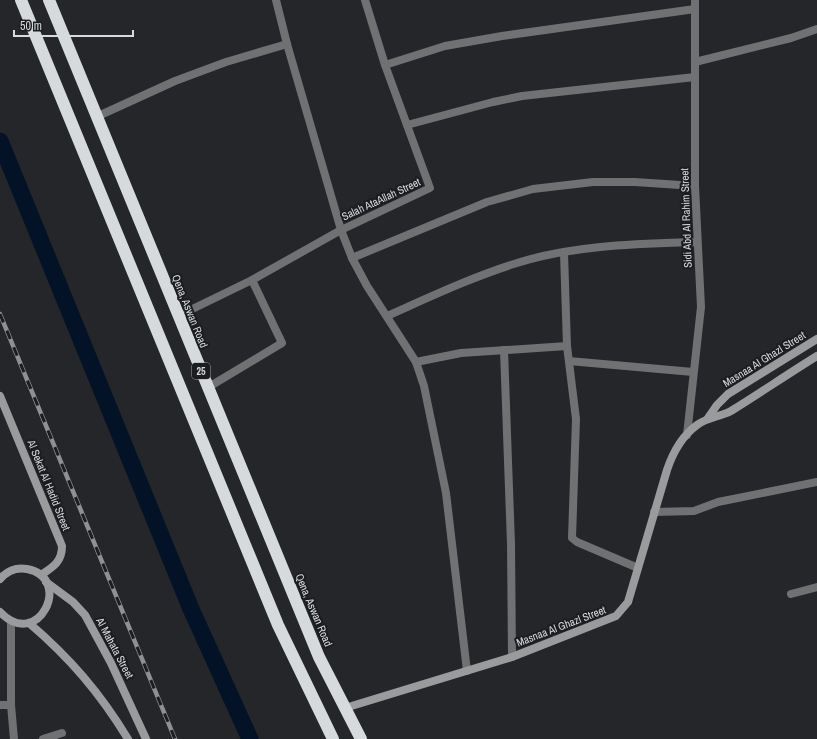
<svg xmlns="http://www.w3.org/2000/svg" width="817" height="739" font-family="'Archivo Narrow',sans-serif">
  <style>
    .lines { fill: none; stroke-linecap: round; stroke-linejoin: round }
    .canal { stroke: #031226; stroke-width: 17 }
    .street { stroke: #6f7172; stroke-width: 8 }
    .secondary { stroke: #999b9d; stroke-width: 8 }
    .highway { stroke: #d6dadd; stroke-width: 12 }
    .rail-casing { stroke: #8e9092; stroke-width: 4.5 }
    .rail { stroke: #1b1d20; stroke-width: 3; stroke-dasharray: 9; stroke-linecap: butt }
    .labels { text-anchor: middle; stroke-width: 4; stroke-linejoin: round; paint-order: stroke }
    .shield { fill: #1b1d20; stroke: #9fa1a4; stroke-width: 1 }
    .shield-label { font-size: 10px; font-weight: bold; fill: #d8dadc }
    .street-label { font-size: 11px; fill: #d8dadc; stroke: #1b1d20 }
  </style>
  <rect width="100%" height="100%" fill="#242629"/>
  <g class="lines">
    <polyline class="canal" points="0,141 191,609 250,739"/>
    <g class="street">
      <polyline points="276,0 287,44 341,230 352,258 367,286 416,362 424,386 446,493 467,671"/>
      <polyline points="695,62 791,38 817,29"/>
      <polyline points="385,65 445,46 502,36 695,9"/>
      <polyline points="96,117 175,81 226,62 287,44"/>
      <polyline points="407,125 493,102 522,96 695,77"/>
      <polyline points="564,253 567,346 576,419 572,538 577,542 638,568"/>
      <polyline points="352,258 487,202 533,189 593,182 635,182 695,186"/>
      <polyline points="178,316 252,280 341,230 430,188 385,65 365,0"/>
      <path d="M 387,316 C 430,297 472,277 517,263 C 574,245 638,244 697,242"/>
      <polyline points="504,350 511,544 512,657"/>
      <polyline points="569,361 693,372"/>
      <polyline points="416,362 461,353 567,346"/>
      <polyline points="207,388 282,343 252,280"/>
      <polyline points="687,435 701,307 695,186 695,0"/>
      <polyline points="654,512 694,511 718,502 817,482"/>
      <polyline points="791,594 817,587"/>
      <polyline points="11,621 11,705 14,739"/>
      <polyline points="0,705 11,705"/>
      <polyline points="43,739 62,733"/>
    </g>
    <g class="secondary">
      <path d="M 0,396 L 62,546 C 62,562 53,567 41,575"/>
      <polyline points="708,418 717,405 728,394 817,339"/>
      <path d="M 0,579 C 7,571 16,567 27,569 C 74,578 38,652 0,612"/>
      <polyline points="46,582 73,602 85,615 111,663 146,739"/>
      <path d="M 29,623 C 70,658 100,693 128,739"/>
      <path d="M 345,708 L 512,657 L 616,616 L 628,602 L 667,470 C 673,452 682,436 697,425 C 708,417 720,417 731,411 C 760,393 788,374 817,356"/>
    </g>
    <g class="highway">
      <polyline points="21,0 278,625 333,739"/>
      <polyline points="49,0 319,657 361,739"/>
    </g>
    <g class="rail-casing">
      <polyline id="rail" points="0,314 175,739"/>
    </g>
    <use href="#rail" class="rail"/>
  </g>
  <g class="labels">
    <rect class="shield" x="192" y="363" width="18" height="16" rx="3"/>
    <g class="shield-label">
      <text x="201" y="375">25</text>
    </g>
    <g class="street-label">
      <text transform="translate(381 199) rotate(-25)" y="4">Salah AtaAllah Street</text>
      <text transform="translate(686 218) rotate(-92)" y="4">Sidi Abd Al Rahim Street</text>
      <text transform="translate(190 311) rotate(68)" y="4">Qena, Aswan Road</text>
      <text transform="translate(764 359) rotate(-32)" y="4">Masnaa Al Ghazl Street</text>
      <text transform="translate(49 485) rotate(68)" y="4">Al Sekat Al Hadid Street</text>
      <text transform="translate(314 610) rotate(67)" y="4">Qena, Aswan Road</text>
      <text transform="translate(561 626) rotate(-21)" y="4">Masnaa Al Ghazl Street</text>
      <text transform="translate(115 648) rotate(62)" y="4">Al Mahata Street</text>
    </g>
  </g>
  <path d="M14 30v6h119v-6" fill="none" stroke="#d8dadc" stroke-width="2"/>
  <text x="20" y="30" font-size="12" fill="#d8dadc" stroke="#1b1d20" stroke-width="3" paint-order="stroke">50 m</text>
</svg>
